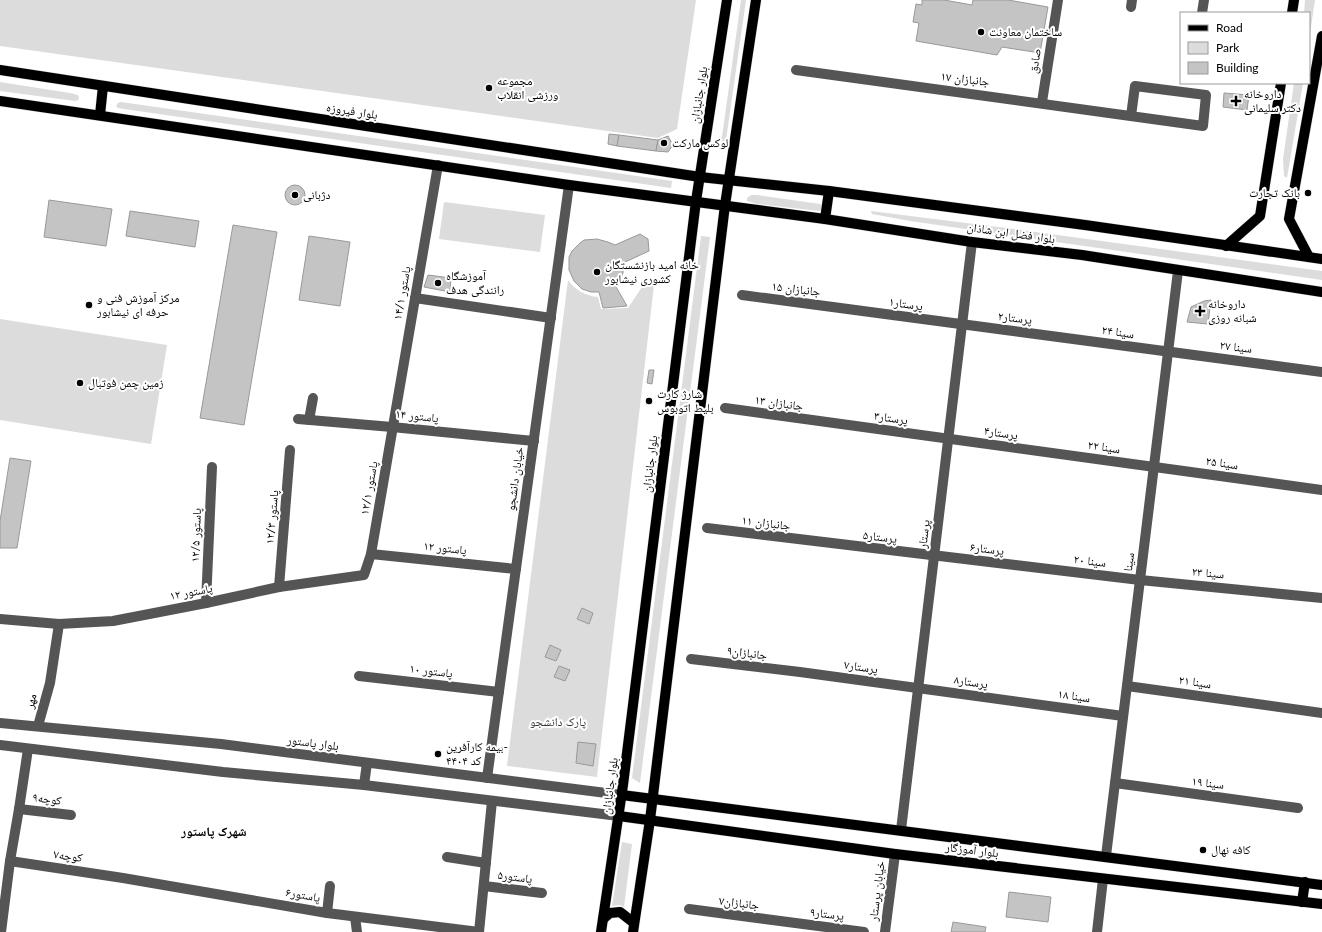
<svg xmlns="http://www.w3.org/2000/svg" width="1322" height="932" font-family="Lato,'Noto Naskh Arabic',sans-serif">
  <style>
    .green { fill: #dcdcdc }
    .building { fill: #c4c4c4; stroke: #999 }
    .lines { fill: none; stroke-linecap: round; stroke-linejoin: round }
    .major-casing { stroke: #dbdbdb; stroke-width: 11 }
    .minor { stroke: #555; stroke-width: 10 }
    .major { stroke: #000; stroke-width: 10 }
    .poi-dot { fill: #000; stroke: #fff; stroke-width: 1.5 }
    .labels { text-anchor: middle; stroke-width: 4; stroke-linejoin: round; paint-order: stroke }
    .poi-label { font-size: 12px; fill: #000; stroke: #fff; text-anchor: start }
    .street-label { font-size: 12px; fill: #000; stroke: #fff }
    .park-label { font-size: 12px; fill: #333; stroke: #fff }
    .neighbourhood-label { font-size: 13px; font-weight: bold; fill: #000; stroke: #fff }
  </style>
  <rect width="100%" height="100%" fill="#fff"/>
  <g class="green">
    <polygon points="0,0 696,0 677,129 658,138 0,46"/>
    <polygon points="741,0 746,0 726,140 721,144"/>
    <polygon points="1305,0 1315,0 1309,40 1309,13 1304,13"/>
    <polygon points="0,82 70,93 78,95 79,98 78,100 75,101 0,91"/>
    <polygon points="1294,83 1303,83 1287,178 1284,176 1283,159"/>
    <polygon points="121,102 672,181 671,188 124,109 118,108 116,106 118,103"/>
    <polygon points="751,195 757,195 820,204 823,206 821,210 819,211 757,204 747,201 747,198"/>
    <polygon points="444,202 545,215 540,252 439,239"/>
    <polygon points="871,211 1021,230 1322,271 1322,280 910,221 872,214"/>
    <polygon points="701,236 710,237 640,783 632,778"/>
    <path d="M 568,280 C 575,290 585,296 598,297 L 601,309 L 628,308 L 644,284 L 654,285 L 597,777 L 507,766 Z"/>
    <polygon points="0,319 167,345 151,444 0,420"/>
    <polygon points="622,842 632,844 624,907 620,905 612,906"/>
  </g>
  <g class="building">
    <polygon points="922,0 944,0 972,5 973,0 1008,0 1048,7 1040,53 1002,47 997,55 916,41 919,23 913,22 916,4 922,5"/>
    <polygon points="1224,93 1249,95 1247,110 1223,107"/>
    <polygon points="609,134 619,135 617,146 608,144"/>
    <polygon points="619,135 658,140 656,151 617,146"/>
    <polygon points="668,136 673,145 668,152 656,151 658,140"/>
    <circle cx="295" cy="195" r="10"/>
    <polygon points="49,200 112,209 106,246 44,237"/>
    <polygon points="130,211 199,221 195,247 126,236"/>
    <polygon points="233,225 277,232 244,425 200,418"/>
    <polygon points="640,234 648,239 649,251 623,263 623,273 621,278 615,285 627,306 603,308 599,292 591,292 582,289 574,281 569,270 569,257 572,251 580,243 584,240 597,239 608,242 615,245"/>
    <polygon points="309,236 350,242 340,306 299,300"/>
    <polygon points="428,275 451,278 450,292 424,287"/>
    <polygon points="1211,300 1208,324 1187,322 1191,307 1204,301"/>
    <polygon points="649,370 654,370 652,384 647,383"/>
    <polygon points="10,458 31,461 17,548 0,548 0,521"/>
    <polygon points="582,608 593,613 589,624 577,619"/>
    <polygon points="550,645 561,650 556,661 545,657"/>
    <polygon points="559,666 570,670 565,681 554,677"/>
    <polygon points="578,742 596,744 593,766 576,763"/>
    <polygon points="1009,892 1051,897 1048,922 1006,917"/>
    <polygon points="953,922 986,927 985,932 951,932"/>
  </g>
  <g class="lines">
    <g class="major-casing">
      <g id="major">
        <polyline points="1292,13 1294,0"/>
        <polyline points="0,70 700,177 829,191 1085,225 1322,259"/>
        <polyline points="0,101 569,185 825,219 972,242 1082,255 1322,292"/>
        <polyline points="100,115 103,86"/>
        <polyline points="825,219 829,191"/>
        <polyline points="1226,246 1260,216 1281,83"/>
        <polyline points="1309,257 1289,219 1322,36"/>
        <polyline points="622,795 1322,885"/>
        <polyline points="619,816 895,854 1322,904"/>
        <polyline points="1302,902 1305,882"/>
        <polyline points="603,919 610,913 620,912 634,923"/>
        <polyline points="601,932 623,785 696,201 727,0"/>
        <polyline points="633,932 650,820 725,205 756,0"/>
      </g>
    </g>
    <g class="minor">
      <polyline points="1131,7 1132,0"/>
      <polyline points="1202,13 1204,0"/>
      <path d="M 796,70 C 931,88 1067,107 1203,126 L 1206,95 L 1135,86 L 1131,116"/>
      <polyline points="1042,102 1058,0"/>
      <polyline points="742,295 1322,372"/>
      <polyline points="415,298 551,318"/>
      <polyline points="725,408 1322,490"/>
      <polyline points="298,419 392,427 534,441"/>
      <polyline points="309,420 313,398"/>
      <polyline points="707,528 1140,580 1322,598"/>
      <polyline points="371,554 516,569"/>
      <polyline points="279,587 290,450"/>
      <polyline points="206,603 212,467"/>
      <polyline points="0,619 59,624 113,621 206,603 279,587 364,575 371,554 438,165"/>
      <polyline points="691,659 800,672 1123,716"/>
      <polyline points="359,676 499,692"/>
      <polyline points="1127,686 1322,713"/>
      <polyline points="0,723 221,744 622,795"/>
      <polyline points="38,726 50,683 59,624"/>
      <polyline points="0,745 223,772 364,785 619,816"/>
      <polyline points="487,778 569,185"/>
      <polyline points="1115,783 1298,808"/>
      <polyline points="364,785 367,763"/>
      <polyline points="19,809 71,815"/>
      <polyline points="901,830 972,242"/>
      <polyline points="1106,856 1178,271"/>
      <polyline points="447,857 486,863"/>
      <polyline points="10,861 123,878 327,913 479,932"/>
      <polyline points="484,886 542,893"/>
      <polyline points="689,909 864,932"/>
      <polyline points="327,913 330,886"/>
      <polyline points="355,917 357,932"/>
      <polyline points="1,932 10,861 19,809 28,749"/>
      <polyline points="479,932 492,801"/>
      <polyline points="885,932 895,854"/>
      <polyline points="1097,932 1103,879"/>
    </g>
    <use href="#major" class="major"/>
  </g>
  <g class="poi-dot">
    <circle cx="981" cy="32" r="4"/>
    <circle cx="489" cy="88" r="4"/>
    <path d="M1234 95h4v4h4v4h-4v4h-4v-4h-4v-4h4z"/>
    <circle cx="664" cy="143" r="4"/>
    <circle cx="1308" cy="193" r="4"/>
    <circle cx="295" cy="195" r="4"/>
    <circle cx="597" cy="272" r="4"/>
    <circle cx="438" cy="283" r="4"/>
    <circle cx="89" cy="305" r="4"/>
    <path d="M1198 305h4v4h4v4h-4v4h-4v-4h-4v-4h4z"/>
    <circle cx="80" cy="383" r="4"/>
    <circle cx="649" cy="401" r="4"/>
    <circle cx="438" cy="754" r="4"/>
    <circle cx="1203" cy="850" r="4"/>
  </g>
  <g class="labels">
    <g class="poi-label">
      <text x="989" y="36">ساختمان معاونت</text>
      <text x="497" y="85">مجموعه<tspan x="497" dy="14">ورزشی انقلاب</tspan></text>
      <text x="1244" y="98">داروخانه<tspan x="1244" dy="14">دکتر سلیمانی</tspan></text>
      <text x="672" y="147">لوکس مارکت</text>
      <text x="1300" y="197" text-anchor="end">بانک تجارت</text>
      <text x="303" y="199">دژبانی</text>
      <text x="605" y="269">خانه امید بازنشستگان<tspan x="605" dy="14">کشوری نیشابور</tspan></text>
      <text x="446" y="280">آموزشگاه<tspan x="446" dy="14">رانندگی هدف</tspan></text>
      <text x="97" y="302">مرکز آموزش فنی و<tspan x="97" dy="14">حرفه ای نیشابور</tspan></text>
      <text x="1208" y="308">داروخانه<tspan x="1208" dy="14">شبانه روزی</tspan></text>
      <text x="88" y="387">زمین چمن فوتبال</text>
      <text x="657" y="398">شارژ کارت<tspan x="657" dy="14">بلیط اتوبوس</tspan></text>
      <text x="446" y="751">بیمه کارآفرین-<tspan x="446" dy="14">کد ۴۴۰۴</tspan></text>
      <text x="1211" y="854">کافه نهال</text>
    </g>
    <g class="street-label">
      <text transform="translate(1035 61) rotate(-81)" y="4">صادق</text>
      <text transform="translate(965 79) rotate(7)" y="4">جانبازان ۱۷</text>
      <text transform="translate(699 95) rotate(-81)" y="4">بلوار جانبازان</text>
      <text transform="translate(352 111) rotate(9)" y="4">بلوار فیروزه</text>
      <text transform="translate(1011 233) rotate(8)" y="4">بلوار فضل ابن شاذان</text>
      <text transform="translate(796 289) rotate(7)" y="4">جانبازان ۱۵</text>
      <text transform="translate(402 293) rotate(-80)" y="4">پاستور ۱۴/۱</text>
      <text transform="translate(906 304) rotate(8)" y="4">پرستار۱</text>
      <text transform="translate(1015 318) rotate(7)" y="4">پرستار۲</text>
      <text transform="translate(1118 332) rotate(8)" y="4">سینا ۲۴</text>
      <text transform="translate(1236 347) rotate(7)" y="4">سینا ۲۷</text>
      <text transform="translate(779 403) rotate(8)" y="4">جانبازان ۱۳</text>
      <text transform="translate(417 416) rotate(6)" y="4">پاستور ۱۴</text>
      <text transform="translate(891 418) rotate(8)" y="4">پرستار۳</text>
      <text transform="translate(1001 433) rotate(8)" y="4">پرستار۴</text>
      <text transform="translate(1104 447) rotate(8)" y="4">سینا ۲۲</text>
      <text transform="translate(1222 463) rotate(8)" y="4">سینا ۲۵</text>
      <text transform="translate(650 464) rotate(-83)" y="4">بلوار جانبازان</text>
      <text transform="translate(515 479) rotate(-82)" y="4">خیابان دانشجو</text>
      <text transform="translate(369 488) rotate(-80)" y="4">پاستور ۱۲/۱</text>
      <text transform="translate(272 517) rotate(-85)" y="4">پاستور ۱۲/۳</text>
      <text transform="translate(766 523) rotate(7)" y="4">جانبازان ۱۱</text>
      <text transform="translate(924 534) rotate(-83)" y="4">پرستار</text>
      <text transform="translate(196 535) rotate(-88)" y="4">پاستور ۱۲/۵</text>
      <text transform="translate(880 537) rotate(7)" y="4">پرستار۵</text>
      <text transform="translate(445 548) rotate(6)" y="4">پاستور ۱۲</text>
      <text transform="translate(987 549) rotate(7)" y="4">پرستار۶</text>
      <text transform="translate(1090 561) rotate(7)" y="4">سینا ۲۰</text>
      <text transform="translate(1129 562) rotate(-83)" y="4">سینا</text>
      <text transform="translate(1208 573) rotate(5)" y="4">سینا ۲۳</text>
      <text transform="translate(191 592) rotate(-11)" y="4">۱۲ پاستور</text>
      <text transform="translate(747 653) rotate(7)" y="4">جانبازان۹</text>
      <text transform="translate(861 667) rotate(8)" y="4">پرستار۷</text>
      <text transform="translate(431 671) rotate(7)" y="4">پاستور ۱۰</text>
      <text transform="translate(971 682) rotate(8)" y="4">پرستار۸</text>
      <text transform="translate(1195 682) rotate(8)" y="4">سینا ۲۱</text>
      <text transform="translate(1074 696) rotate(8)" y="4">سینا ۱۸</text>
      <text transform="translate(31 701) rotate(-75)" y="4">مهر</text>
      <text transform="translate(313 743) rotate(7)" y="4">بلوار پاستور</text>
      <text transform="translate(1208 783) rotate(7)" y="4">سینا ۱۹</text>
      <text transform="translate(610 786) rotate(-82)" y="4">بلوار جانبازان</text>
      <text transform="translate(47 799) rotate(7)" y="4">کوچه۹</text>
      <text transform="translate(972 850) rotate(7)" y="4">بلوار آموزگار</text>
      <text transform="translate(68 856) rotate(8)" y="4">کوچه۷</text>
      <text transform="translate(515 877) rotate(7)" y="4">پاستور۵</text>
      <text transform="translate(877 891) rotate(-83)" y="4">خیابان پرستار</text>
      <text transform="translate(303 895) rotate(10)" y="4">پاستور۶</text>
      <text transform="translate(739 903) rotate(7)" y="4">جانبازان۷</text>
      <text transform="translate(827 914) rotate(7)" y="4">پرستار۹</text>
    </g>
    <g class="park-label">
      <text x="558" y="726">پارک دانشجو</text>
    </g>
    <g class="neighbourhood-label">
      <text x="214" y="836">شهرک پاستور</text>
    </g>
  </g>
  <rect x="1180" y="12" width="130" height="72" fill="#ffffff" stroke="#999999"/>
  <rect x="1188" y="25" width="20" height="6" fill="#000000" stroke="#999999"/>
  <text x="1216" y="32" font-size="12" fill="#000000">Road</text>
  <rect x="1188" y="42" width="20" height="12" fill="#dcdcdc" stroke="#999999"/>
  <text x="1216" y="52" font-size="12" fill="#000000">Park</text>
  <rect x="1188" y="62" width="20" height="12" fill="#c4c4c4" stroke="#999999"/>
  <text x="1216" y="72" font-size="12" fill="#000000">Building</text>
</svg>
